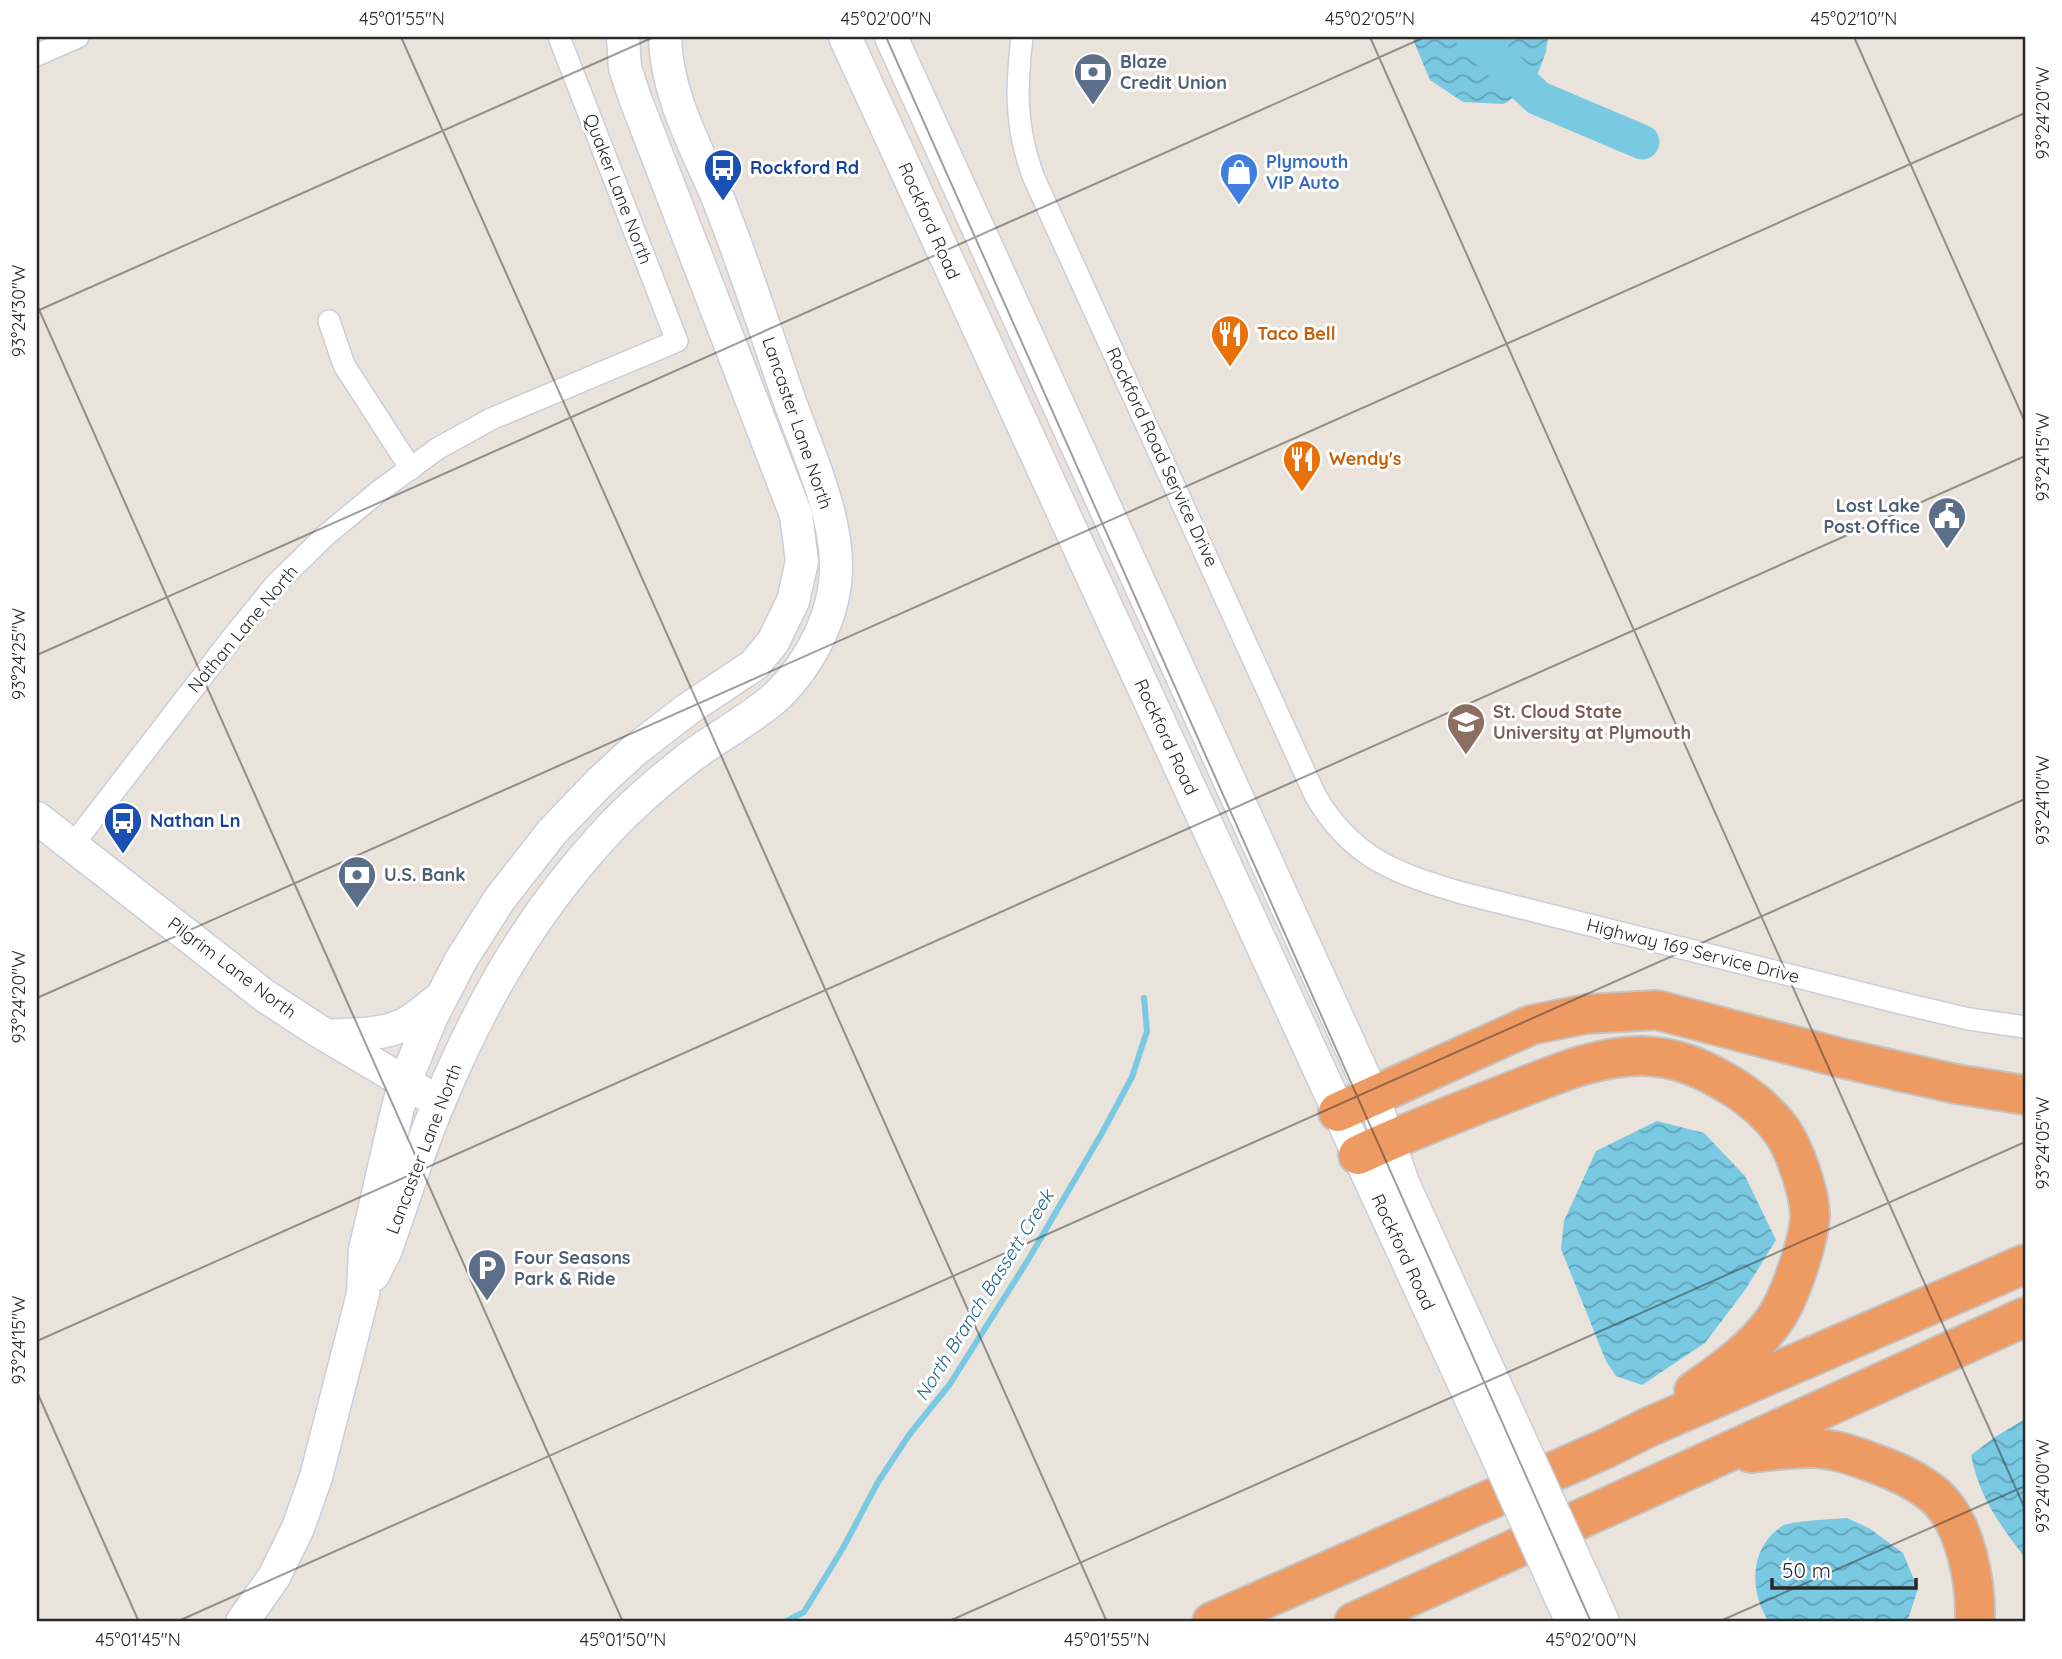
<svg xmlns="http://www.w3.org/2000/svg" width="2062" height="1659" font-family="Quicksand,sans-serif">
  <style>
    .water { fill: url(#water-waves) }
    .lines { fill: none; stroke-linecap: round; stroke-linejoin: round }
    .stream { stroke: #79c9e2; stroke-width: 6 }
    .river { stroke: #79c9e2; stroke-width: 35 }
    .street-casing { stroke: #caced9; stroke-width: 24 }
    .secondary-casing { stroke: #caced9; stroke-width: 35 }
    .highway-casing { stroke: #c3c3c3; stroke-width: 42 }
    .street { stroke: #fff; stroke-width: 21 }
    .secondary { stroke: #fff; stroke-width: 32 }
    .highway { stroke: #ed9b63; stroke-width: 38 }
    .secondary-bridge-casing { stroke: #caced9; stroke-width: 35; stroke-linecap: butt }
    .secondary-bridge { stroke: #fff; stroke-width: 32 }
    .ticks { fill: none; stroke: #292929; stroke-width: 2; stroke-opacity: 0.45 }
    .labels { text-anchor: middle; stroke-width: 6; stroke-linejoin: round; paint-order: stroke }
    .service-label { font-size: 18px; font-weight: bold; fill: #4e5e75; stroke: #fff; text-anchor: start }
    .shop-label { font-size: 18px; font-weight: bold; fill: #366cbe; stroke: #fff; text-anchor: start }
    .transit-label { font-size: 18px; font-weight: bold; fill: #164399; stroke: #fff; text-anchor: start }
    .street-label { font-size: 18px; fill: #292929; stroke: #fff }
    .food-label { font-size: 18px; font-weight: bold; fill: #c56008; stroke: #fff; text-anchor: start }
    .education-label { font-size: 18px; font-weight: bold; fill: #785e54; stroke: #fff; text-anchor: start }
    .water-label { font-size: 19px; font-style: italic; fill: #1b678b; stroke: #fff }
    .neatline { fill: none; stroke: #292929; stroke-width: 2.5 }
    .ticks-label { font-size: 18px; text-anchor: middle; fill: #292929 }
  </style>
  <defs>
    <pattern id="water-waves" width="16" height="10" patternUnits="userSpaceOnUse" patternTransform="scale(1.75)"><rect width="16" height="10" fill="#79c9e2"/><path d="M0 5q4-4 8 0t8 0" fill="none" stroke="#63a3b7"/></pattern>
  </defs>
  <rect width="100%" height="100%" fill="#eae3dc"/>
  <g class="water">
    <polygon points="1412,37 1548,37 1546,52 1534,84 1504,104 1463,102 1430,80"/>
    <polygon points="1657,1121 1704,1133 1745,1176 1776,1240 1745,1290 1705,1343 1642,1385 1616,1376 1606,1361 1561,1249 1564,1221 1596,1151"/>
    <path d="M 2025,1419 L 2025,1558 C 1999,1523 1980,1499 1971,1455 L 1995,1437 Z"/>
    <path d="M 1847,1518 L 1869,1528 L 1903,1553 L 1918,1589 L 1907,1622 L 1769,1622 C 1749,1592 1749,1548 1782,1526 C 1790,1521 1834,1519 1847,1518 Z"/>
  </g>
  <g class="lines">
    <polyline class="stream" points="785,1622 804,1612 843,1548 878,1482 909,1435 950,1384 1028,1260 1102,1133 1132,1077 1147,1031 1144,998"/>
    <polyline class="river" points="1473,37 1538,98 1642,142"/>
    <g class="street-casing">
      <g id="street">
        <path d="M 1022,37 C 1016,88 1015,126 1033,176 L 1315,795 C 1352,859 1396,873 1462,893 L 1909,1005 L 1969,1019 L 2025,1027"/>
        <polyline points="37,55 78,37"/>
        <polyline points="329,321 344,365 411,469"/>
        <polyline points="72,846 232,638 276,584 325,536 378,492 437,449 491,419 677,341 559,37"/>
      </g>
    </g>
    <g class="secondary-casing">
      <g id="secondary">
        <path d="M 845,37 C 1058,504 1274,969 1488,1436"/>
        <polyline points="891,37 1373,1096 1403,1183 1513,1424"/>
        <polyline points="37,818 265,996 317,1030 423,1093"/>
        <path d="M 327,1036 C 352,1034 382,1036 405,1024 C 417,1018 427,1008 438,1000"/>
        <path d="M 373,1275 L 385,1252 C 403,1202 419,1149 440,1100 C 481,1002 530,916 602,837 C 626,810 656,784 685,761 C 714,738 749,721 777,696 C 811,663 837,612 836,564 C 835,510 808,452 790,402 C 766,333 744,263 717,196 C 695,145 666,93 665,37"/>
        <polyline points="1582,1575 1603,1622"/>
        <polyline points="1556,1587 1572,1622"/>
        <polyline points="242,1622 274,1577 298,1528 316,1477 363,1294 365,1250 397,1111 405,1082 431,1018 461,960 499,900 552,832 600,782 636,749 688,709 754,665 773,642 793,601 802,561 796,515 635,98 625,68 623,37"/>
      </g>
    </g>
    <g class="highway-casing">
      <g id="highway">
        <polyline points="1338,1112 1531,1025 1586,1014 1657,1010 1841,1058 1956,1084 2025,1095"/>
        <path d="M 1358,1155 C 1407,1132 1458,1112 1510,1092 C 1553,1076 1594,1056 1641,1056 C 1677,1056 1706,1070 1735,1088 C 1752,1099 1770,1115 1782,1131 C 1795,1150 1810,1194 1810,1216 C 1809,1241 1790,1296 1777,1316 C 1757,1347 1724,1370 1694,1391"/>
        <path d="M 1751,1453 C 1772,1451 1794,1447 1815,1448 C 1836,1449 1857,1457 1876,1464 C 1896,1471 1917,1481 1933,1494 C 1966,1521 1976,1582 1975,1622"/>
        <polyline points="1212,1622 1607,1448 1651,1426 2025,1264"/>
        <polyline points="1354,1622 2025,1317"/>
      </g>
    </g>
    <use href="#street" class="street"/>
    <use href="#secondary" class="secondary"/>
    <use href="#highway" class="highway"/>
    <g class="secondary-bridge-casing">
      <g id="secondary-bridge">
        <polyline points="1513,1424 1582,1575"/>
        <polyline points="1488,1436 1556,1587"/>
      </g>
    </g>
    <use href="#secondary-bridge" class="secondary-bridge"/>
  </g>
  <path class="ticks" d="M 401,37 L 1107,1622M 886,37 L 1591,1622M 1370,37 L 2025,1509M 1854,37 L 2025,422M 37,305 L 623,1622M 37,311 L 654,37M 37,655 L 1425,37M 37,998 L 2025,113M 37,1341 L 2025,456M 37,1392 L 139,1622M 176,1622 L 2025,799M 947,1622 L 2025,1142M 1718,1622 L 2025,1486"/>
  <defs>
    <g id="bank-pin" transform="scale(2.0125)"><path d="M0 17L-7.5 6A9.5 9.5 0 1 1 7.5 6Z" fill="#5c6f8a" stroke="#fff"/><path d="M-6-4H6V4H-6ZM0-2.3a2.3 2.3 0 1 0 0 4.6a2.3 2.3 0 1 0 0-4.6Z" fill="#fff"/></g>
    <g id="bus-pin" transform="scale(2.0125)"><path d="M0 17L-7.5 6A9.5 9.5 0 1 1 7.5 6Z" fill="#1a4fb4" stroke="#fff"/><path d="M-5-6H5V4H4V6H2V4H-2V6H-4V4H-5ZM-3.5-4V0h7V-4ZM-3.5 1.2v1.5H-2V1.2ZM2 1.2v1.5H3.5V1.2Z" fill="#fff"/></g>
    <g id="shop-pin" transform="scale(2.0125)"><path d="M0 17L-7.5 6A9.5 9.5 0 1 1 7.5 6Z" fill="#3f7fe0" stroke="#fff"/><path d="M-5-2.5h2.3a2.7 3.5 0 0 1 5.4 0H5L5.5 6h-11ZM-1.5-2.5h3a1.5 2.3 0 0 0-3 0Z" fill="#fff"/></g>
    <g id="restaurant-pin" transform="scale(2.0125)"><path d="M0 17L-7.5 6A9.5 9.5 0 1 1 7.5 6Z" fill="#e8710a" stroke="#fff"/><path d="M-5-6h1v4h1v-4h1v4h1v-4h1v5L-1.5 .5V6h-2V.5L-5-1ZM5-6V6H3V1.5H1.5Q1.5-4 5-6Z" fill="#fff"/></g>
    <g id="civic-pin" transform="scale(2.0125)"><path d="M0 17L-7.5 6A9.5 9.5 0 1 1 7.5 6Z" fill="#5c6f8a" stroke="#fff"/><path d="M-.6-6.5H3V-4.5H.6V-3L4-1V1h2V6H-6V1h2V-1L-.6-3ZM-1.2 2.5V6h2.4V2.5Z" fill="#fff"/></g>
    <g id="university-pin" transform="scale(2.0125)"><path d="M0 17L-7.5 6A9.5 9.5 0 1 1 7.5 6Z" fill="#8d6e63" stroke="#fff"/><path d="M0-5L7-2L0 1L-7-2ZM-4 1L0 2.5L4 1V4Q0 6-4 4Z" fill="#fff"/></g>
    <g id="parking-pin" transform="scale(2.0125)"><path d="M0 17L-7.5 6A9.5 9.5 0 1 1 7.5 6Z" fill="#5c6f8a" stroke="#fff"/><path d="M-3.5-5.5H1a3.5 3.5 0 0 1 0 7H-1V5.5H-3.5ZM-1-3.4V-.6H.8a1.4 1.4 0 0 0 0-2.8Z" fill="#fff"/></g>
  </defs>
  <g fill-rule="evenodd">
    <use href="#bank-pin" x="1093" y="72"/>
    <use href="#bus-pin" x="723" y="168"/>
    <use href="#shop-pin" x="1239" y="172"/>
    <use href="#restaurant-pin" x="1230" y="334"/>
    <use href="#restaurant-pin" x="1302" y="459"/>
    <use href="#civic-pin" x="1947" y="516"/>
    <use href="#university-pin" x="1466" y="722"/>
    <use href="#bus-pin" x="123" y="821"/>
    <use href="#bank-pin" x="357" y="875"/>
    <use href="#parking-pin" x="487" y="1268"/>
  </g>
  <g class="labels">
    <g class="service-label">
      <text x="1120" y="68">Blaze<tspan x="1120" dy="21">Credit Union</tspan></text>
      <text x="1920" y="512" text-anchor="end">Lost Lake<tspan x="1920" dy="21">Post Office</tspan></text>
      <text x="384" y="881">U.S. Bank</text>
      <text x="514" y="1264">Four Seasons<tspan x="514" dy="21">Park &amp; Ride</tspan></text>
    </g>
    <g class="shop-label">
      <text x="1266" y="168">Plymouth<tspan x="1266" dy="21">VIP Auto</tspan></text>
    </g>
    <g class="transit-label">
      <text x="750" y="174">Rockford Rd</text>
      <text x="150" y="827">Nathan Ln</text>
    </g>
    <g class="street-label">
      <text transform="translate(618 189) rotate(69)" y="6">Quaker Lane North</text>
      <text transform="translate(929 221) rotate(66)" y="6">Rockford Road</text>
      <text transform="translate(797 423) rotate(71)" y="6">Lancaster Lane North</text>
      <text transform="translate(1162 457) rotate(65)" y="6">Rockford Road Service Drive</text>
      <text transform="translate(243 629) rotate(-50)" y="6">Nathan Lane North</text>
      <text transform="translate(1166 737) rotate(65)" y="6">Rockford Road</text>
      <text transform="translate(1693 951) rotate(14)" y="6">Highway 169 Service Drive</text>
      <text transform="translate(232 968) rotate(37)" y="6">Pilgrim Lane North</text>
      <text transform="translate(424 1149) rotate(-69)" y="6">Lancaster Lane North</text>
      <text transform="translate(1403 1252) rotate(65)" y="6">Rockford Road</text>
    </g>
    <g class="food-label">
      <text x="1257" y="340">Taco Bell</text>
      <text x="1329" y="465">Wendy's</text>
    </g>
    <g class="education-label">
      <text x="1493" y="718">St. Cloud State<tspan x="1493" dy="21">University at Plymouth</tspan></text>
    </g>
    <g class="water-label">
      <text transform="translate(984 1295) rotate(-58)" y="7">North Branch Bassett Creek</text>
    </g>
  </g>
  <rect width="2062" height="1659" fill="none" stroke="#ffffff" stroke-width="77"/>
  <path d="M1772 1578v10h144v-10" fill="none" stroke="#292929" stroke-width="3.5"/>
  <text x="1782" y="1578" font-size="21" fill="#292929" stroke="#ffffff" stroke-width="5" paint-order="stroke">50 m</text>
  <rect x="38" y="38" width="1986" height="1582" class="neatline"/>
  <g class="ticks-label">
    <text x="402" y="25">45°01'55"N</text>
    <text x="886" y="25">45°02'00"N</text>
    <text x="1370" y="25">45°02'05"N</text>
    <text x="1854" y="25">45°02'10"N</text>
    <text transform="translate(2043 113) rotate(-90)" y="6">93°24'20"W</text>
    <text transform="translate(19 311) rotate(-90)" y="6">93°24'30"W</text>
    <text transform="translate(2043 457) rotate(-90)" y="6">93°24'15"W</text>
    <text transform="translate(19 654) rotate(-90)" y="6">93°24'25"W</text>
    <text transform="translate(2043 800) rotate(-90)" y="6">93°24'10"W</text>
    <text transform="translate(19 997) rotate(-90)" y="6">93°24'20"W</text>
    <text transform="translate(2043 1143) rotate(-90)" y="6">93°24'05"W</text>
    <text transform="translate(19 1340) rotate(-90)" y="6">93°24'15"W</text>
    <text transform="translate(2043 1486) rotate(-90)" y="6">93°24'00"W</text>
    <text x="138" y="1646">45°01'45"N</text>
    <text x="623" y="1646">45°01'50"N</text>
    <text x="1107" y="1646">45°01'55"N</text>
    <text x="1591" y="1646">45°02'00"N</text>
  </g>
</svg>
